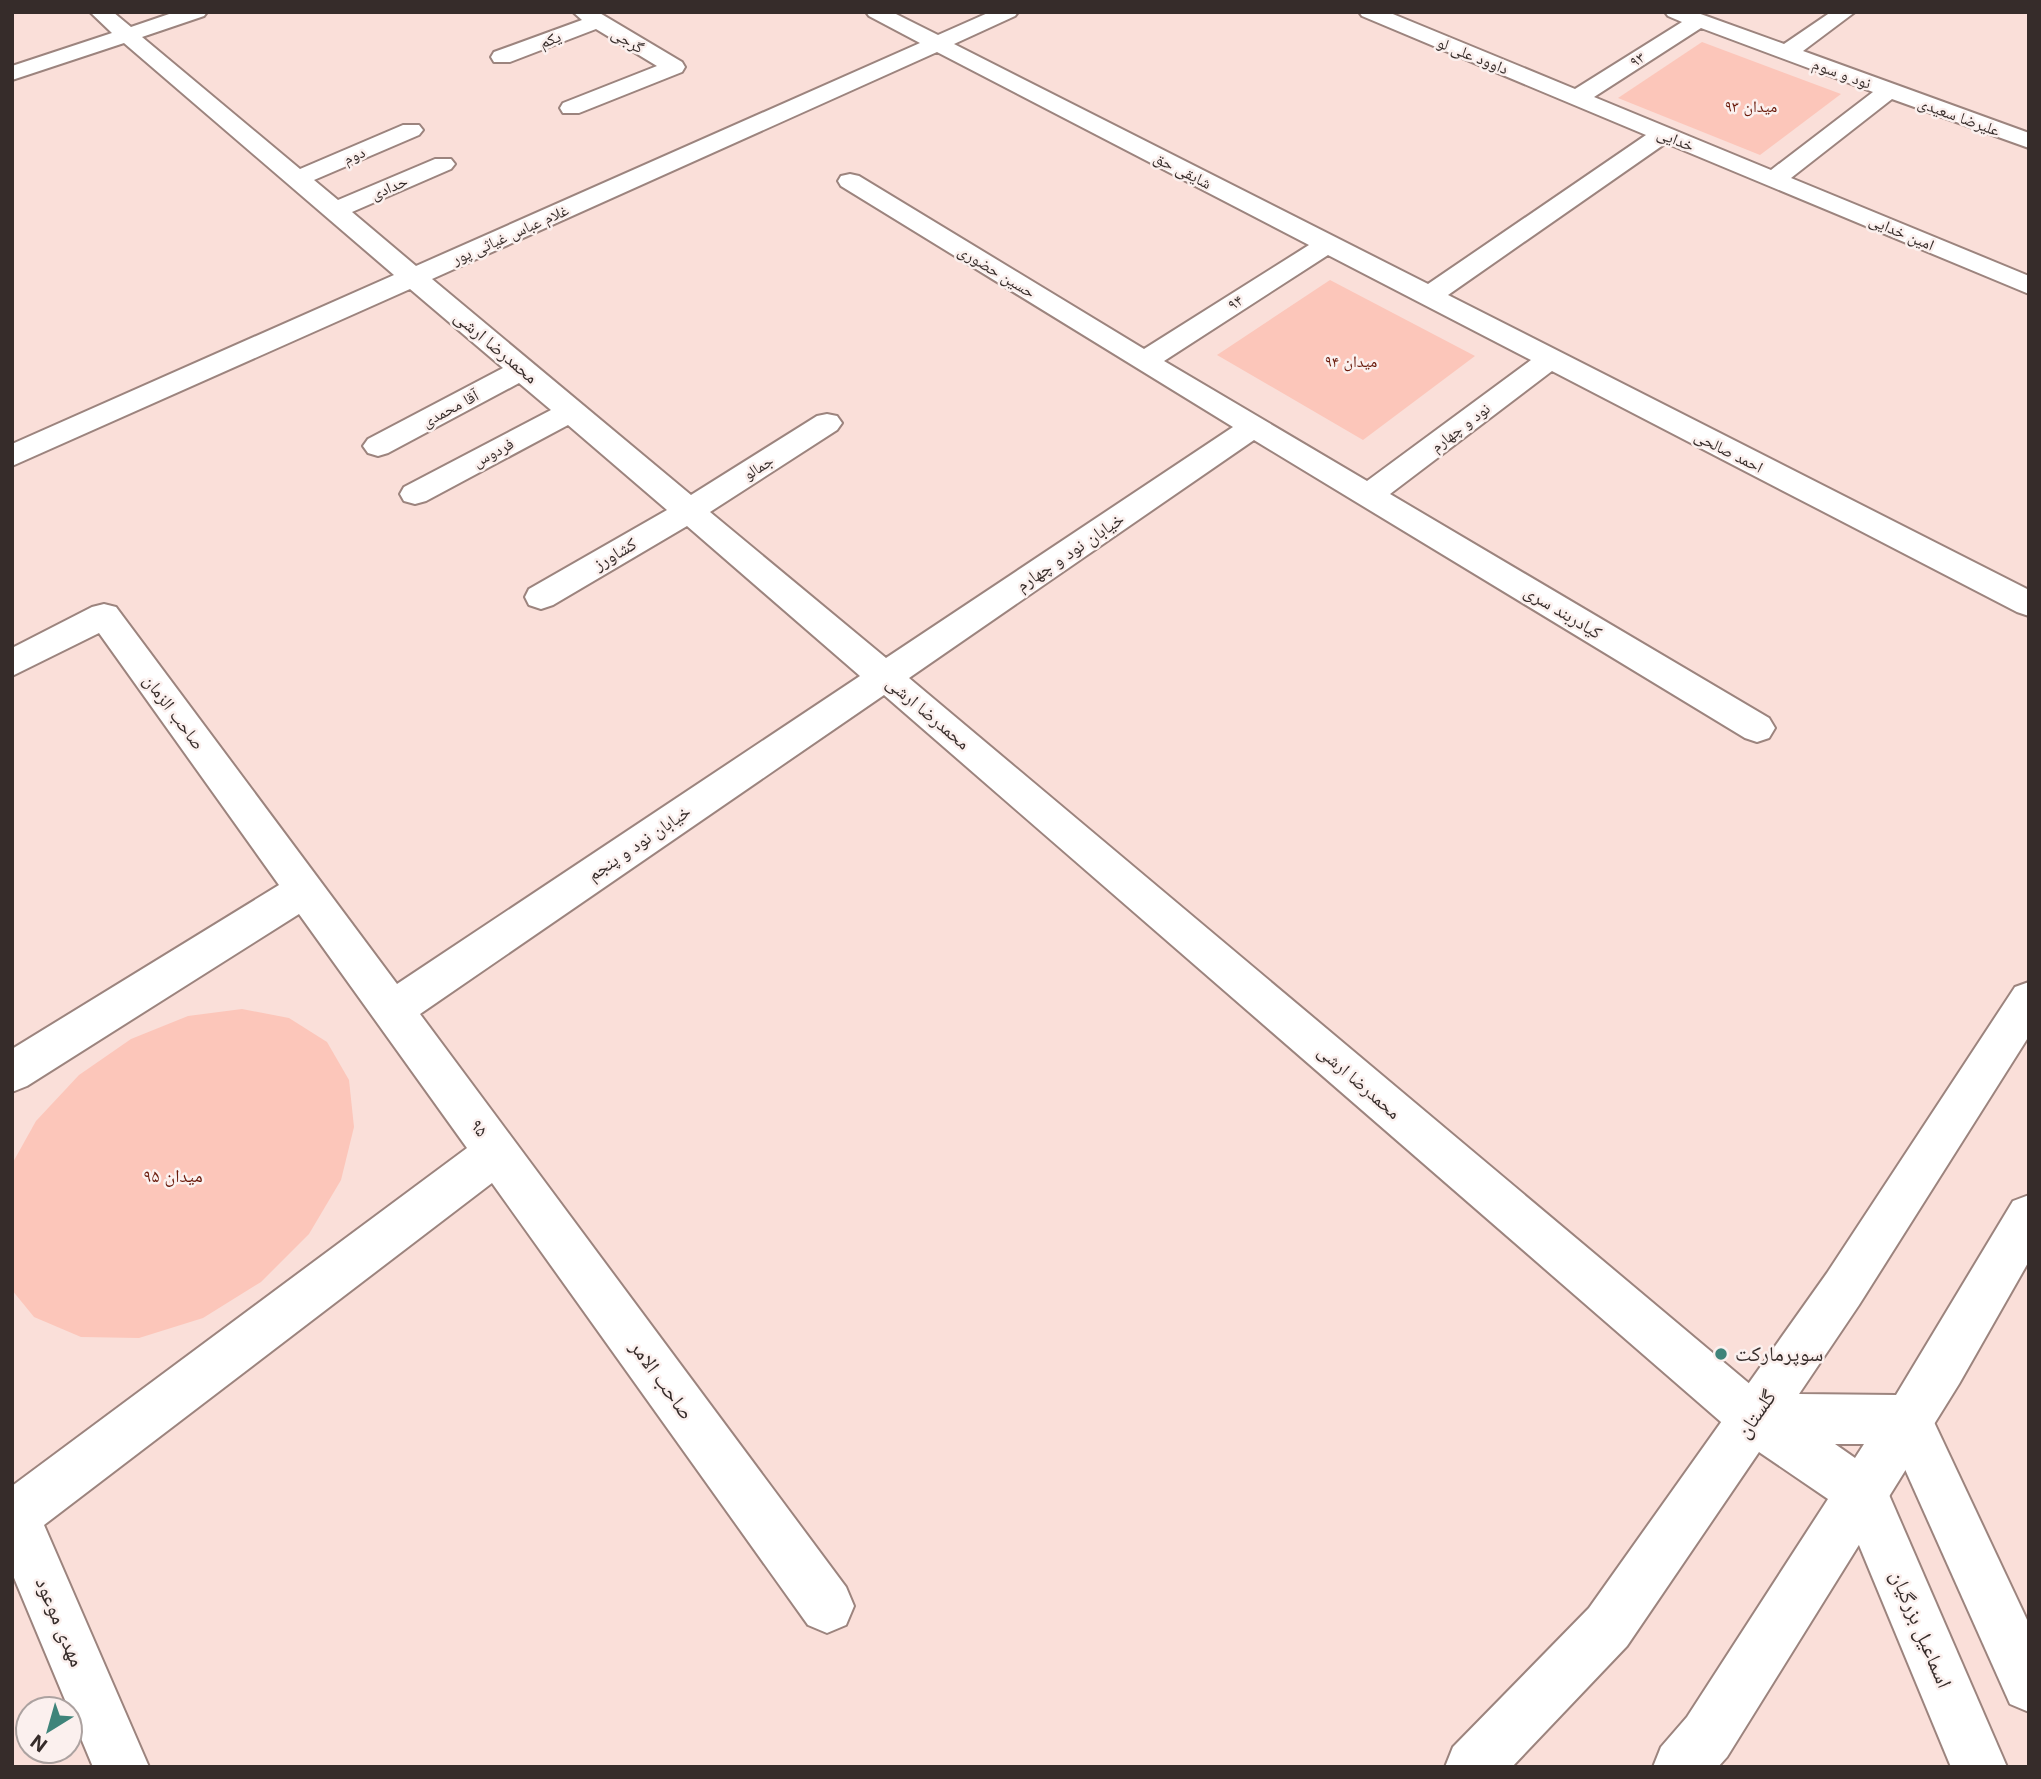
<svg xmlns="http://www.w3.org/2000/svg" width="2041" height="1779" font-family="Inter,'Noto Naskh Arabic',sans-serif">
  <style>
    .green { fill: #fcc6ba }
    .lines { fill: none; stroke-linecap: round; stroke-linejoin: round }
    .minor-casing { stroke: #9c847e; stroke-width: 4 }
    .major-casing { stroke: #9c847e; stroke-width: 4 }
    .minor { fill: #fff; fill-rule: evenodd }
    .major { fill: #fff; fill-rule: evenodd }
    .poi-dot { fill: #3f847a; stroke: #fbf0ee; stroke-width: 2.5 }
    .labels { text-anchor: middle; stroke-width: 5; stroke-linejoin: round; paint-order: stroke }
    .far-street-label { font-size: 16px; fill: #362c2a; stroke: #fbf0ee }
    .far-park-label { font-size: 16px; fill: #69190a; stroke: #fbf0ee }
    .street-label { font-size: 18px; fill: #362c2a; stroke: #fbf0ee }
    .park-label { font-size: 18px; fill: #69190a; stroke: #fbf0ee }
    .near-poi-label { font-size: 21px; fill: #362c2a; stroke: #fbf0ee; text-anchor: start }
    .near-street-label { font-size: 21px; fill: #362c2a; stroke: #fbf0ee }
  </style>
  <rect width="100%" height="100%" fill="#fadfd9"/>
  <g class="green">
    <polygon points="1702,42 1841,94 1760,155 1618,98"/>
    <polygon points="1330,280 1475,356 1363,440 1217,355"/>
    <polygon points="242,1009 289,1018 327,1042 349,1080 354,1127 341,1180 309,1234 261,1282 203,1318 139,1338 81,1337 34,1317 12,1290 12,1164 36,1121 79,1075 131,1039 188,1016"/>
  </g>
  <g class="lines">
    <g class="minor-casing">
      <g id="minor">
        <path d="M 90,12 L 113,12 L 131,27 L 175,12 L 207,12 L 204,16 L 142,37 L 300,169 L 403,125 L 419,125 L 423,130 L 419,135 L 314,180 L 338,200 L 435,159 L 451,159 L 455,164 L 451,169 L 352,212 L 416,266 L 920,43 L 869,16 L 866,12 L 892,12 L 938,35 L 990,12 L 1018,12 L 1015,16 L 954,44 L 1428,284 L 1646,135 L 1362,16 L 1359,12 L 1388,12 L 1575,89 L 1682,22 L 1668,16 L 1665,12 L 1695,12 L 1784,44 L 1831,12 L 1855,12 L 1803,51 L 2029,133 L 2029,148 L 1892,99 L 1791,178 L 2029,276 L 2029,294 L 1666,143 L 1448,295 L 2029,590 L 2029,616 L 2017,612 L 1552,371 L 1390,494 L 1769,718 L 1775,728 L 1769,738 L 1757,742 L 1745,738 L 1254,440 L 909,678 L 1770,1401 L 1778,1418 L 1770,1435 L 1753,1443 L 1736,1435 L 884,695 L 420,1014 L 846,1587 L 854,1606 L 846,1625 L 827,1633 L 808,1625 L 492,1183 L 44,1525 L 149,1767 L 93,1767 L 12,1573 L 12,1486 L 467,1148 L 299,914 L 27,1086 L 12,1092 L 12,1049 L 279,885 L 99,633 L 12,676 L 12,648 L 92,607 L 104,604 L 116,607 L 397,984 L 860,676 L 687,526 L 553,605 L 541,609 L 529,605 L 525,597 L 529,589 L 667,510 L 568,425 L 426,501 L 415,504 L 404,501 L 400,494 L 404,487 L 551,410 L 519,383 L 388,453 L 378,456 L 368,453 L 363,446 L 368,439 L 503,368 L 410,289 L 12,466 L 12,444 L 394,275 L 124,43 L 12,80 L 12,66 L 112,33 ZM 1701,28 L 1873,92 L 1771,170 L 1594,97 ZM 937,52 L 1309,245 L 1144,349 L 859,176 L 850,174 L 841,176 L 838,181 L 841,186 L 1233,427 L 886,658 L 710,512 L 837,430 L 842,423 L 837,416 L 827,414 L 817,416 L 691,495 L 432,279 ZM 1328,255 L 1531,360 L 1367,481 L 1164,361 Z"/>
        <polygon points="573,12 598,12 682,62 685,67 682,72 579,113 563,113 560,108 563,103 657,66 596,29 510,62 494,62 491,57 494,52 582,20"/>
        <polygon points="1908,1395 1925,1403 2029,1624 2029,1712 2010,1704 1883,1420 1891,1403"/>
        <polygon points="1862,1467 1880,1474 2007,1767 1951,1767 1837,1492 1844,1474"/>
      </g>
    </g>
    <g class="major-casing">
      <path id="major" d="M 2029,982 L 2029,1036 L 1859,1305 L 1799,1394 L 1896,1395 L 2013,1201 L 2029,1195 L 2029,1261 L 1959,1384 L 1727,1757 L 1718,1767 L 1653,1767 L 1661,1747 L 1687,1717 L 1828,1499 L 1759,1452 L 1627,1646 L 1512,1767 L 1445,1767 L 1453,1747 L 1589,1608 L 1827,1273 L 2015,987 ZM 1835,1444 L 1864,1444 L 1855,1458 Z"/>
    </g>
    <use href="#minor" class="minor"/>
    <use href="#major" class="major"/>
  </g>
  <circle class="poi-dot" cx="1721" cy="1354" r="7"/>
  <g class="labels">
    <g class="far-street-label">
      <text transform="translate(550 39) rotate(-21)" y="6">یکم</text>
      <text transform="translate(628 40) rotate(31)" y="6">گرجی</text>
      <text transform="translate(1473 55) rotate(22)" y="6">داوود علی لو</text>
      <text transform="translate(1637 59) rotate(-33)" y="6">۹۳</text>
      <text transform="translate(1842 73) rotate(20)" y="6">نود و سوم</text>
      <text transform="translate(1959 116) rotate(20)" y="6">علیرضا سعیدی</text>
      <text transform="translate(1676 139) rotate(22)" y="6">خدایی</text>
      <text transform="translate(354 155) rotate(-23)" y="6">دوم</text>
      <text transform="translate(1183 170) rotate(27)" y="6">شایقی حق</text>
      <text transform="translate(389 187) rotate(-23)" y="6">حدادی</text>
      <text transform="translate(1902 232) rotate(23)" y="6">امین خدایی</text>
      <text transform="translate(510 234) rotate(-24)" y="6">غلام عباس غیاثی ‌پور</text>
      <text transform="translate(997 271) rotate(31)" y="6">حسین حضوری</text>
      <text transform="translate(1235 302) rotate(-33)" y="6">۹۴</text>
      <text transform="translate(450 408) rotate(-28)" y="6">آقا محمدی</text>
      <text transform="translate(1460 427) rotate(-37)" y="6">نود و چهارم</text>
      <text transform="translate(1729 451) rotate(27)" y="6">احمد صالحی</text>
      <text transform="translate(493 452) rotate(-28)" y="6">فردوس</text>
      <text transform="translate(758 467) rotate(-32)" y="6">جمالو</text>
    </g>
    <g class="far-park-label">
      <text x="1751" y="112">میدان ۹۳</text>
      <text x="1351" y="367">میدان ۹۴</text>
    </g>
    <g class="street-label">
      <text transform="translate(496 347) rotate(40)" y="6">محمدرضا ارشی</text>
      <text transform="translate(1070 552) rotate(-34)" y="6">خیابان نود و چهارم</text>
      <text transform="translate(615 554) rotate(-30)" y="6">کشاورز</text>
      <text transform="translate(1563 612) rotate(31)" y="6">کیادربند سری</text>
      <text transform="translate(174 712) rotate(53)" y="6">صاحب الزمان</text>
      <text transform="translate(928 713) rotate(40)" y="6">محمدرضا ارشی</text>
      <text transform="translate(639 843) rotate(-34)" y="6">خیابان نود و پنجم</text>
      <text transform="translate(1359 1082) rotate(41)" y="6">محمدرضا ارشی</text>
      <text transform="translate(479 1128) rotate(54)" y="6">۹۵</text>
    </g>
    <g class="park-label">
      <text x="173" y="1182">میدان ۹۵</text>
    </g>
    <g class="near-poi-label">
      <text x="1735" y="1361">سوپرمارکت</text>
    </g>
    <g class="near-street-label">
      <text transform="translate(662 1380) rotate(54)" y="7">صاحب الامر</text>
      <text transform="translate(1756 1414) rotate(-55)" y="7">گلستان</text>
      <text transform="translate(60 1622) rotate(67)" y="7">مهدی موعود</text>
      <text transform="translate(1921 1629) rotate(67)" y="7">اسماعیل بزرگیان</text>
    </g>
  </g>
  <rect width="2041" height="1779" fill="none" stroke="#362c2a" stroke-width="28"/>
  <g transform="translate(49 1730) rotate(217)"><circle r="33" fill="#fbf0ee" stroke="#aca2a0" stroke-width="2"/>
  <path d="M0-5L12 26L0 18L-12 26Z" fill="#3f847a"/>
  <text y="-10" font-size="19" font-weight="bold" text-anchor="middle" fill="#362c2a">N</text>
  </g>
</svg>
